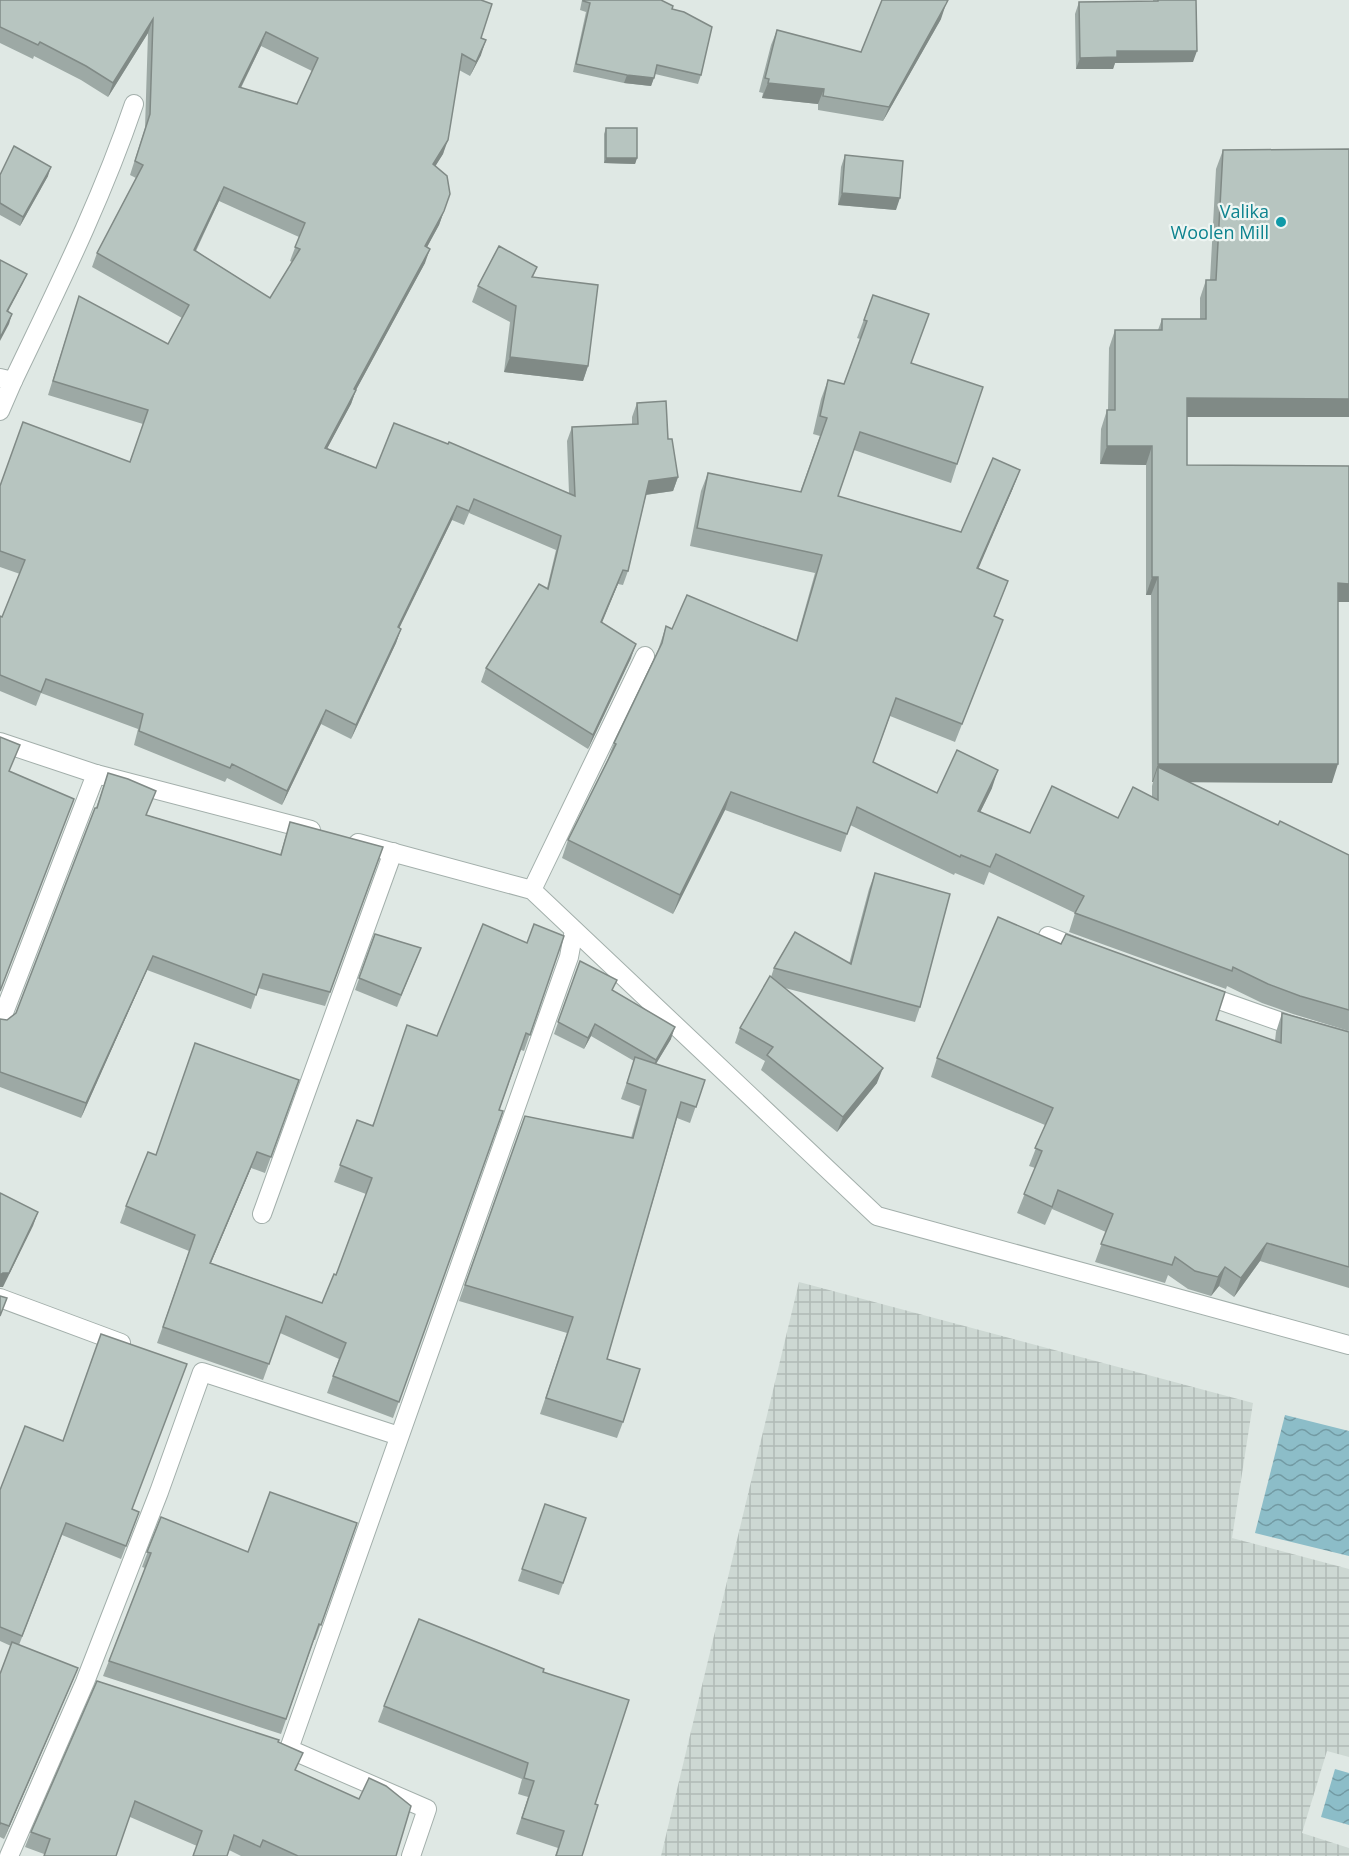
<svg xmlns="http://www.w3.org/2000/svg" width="1349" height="1856" font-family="'Open Sans',sans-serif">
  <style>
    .industrial { fill: url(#industrial-grid) }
    .water { fill: url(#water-waves) }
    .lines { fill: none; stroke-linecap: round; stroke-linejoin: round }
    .minor-casing { stroke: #a3afab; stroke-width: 20 }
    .minor { stroke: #fff; stroke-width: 18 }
    .wall { fill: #9da9a5; fill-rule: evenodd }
    .shaded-wall { fill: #808a86 }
    .building { fill: #b7c5c0; stroke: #808a86; stroke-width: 1.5; fill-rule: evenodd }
    .culture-dot { fill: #0f9aa8; stroke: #eef5f2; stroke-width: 2 }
    .labels { text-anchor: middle; stroke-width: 4.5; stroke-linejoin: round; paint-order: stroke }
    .culture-label { font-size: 18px; fill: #0d838f; stroke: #eef5f2; text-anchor: end }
  </style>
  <defs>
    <pattern id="industrial-grid" width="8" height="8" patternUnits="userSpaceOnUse" patternTransform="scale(1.5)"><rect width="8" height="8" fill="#cdd8d3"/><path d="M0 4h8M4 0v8" fill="none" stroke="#b0bab6"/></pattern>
    <pattern id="water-waves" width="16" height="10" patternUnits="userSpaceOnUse" patternTransform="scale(1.5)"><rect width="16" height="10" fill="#8cbdc8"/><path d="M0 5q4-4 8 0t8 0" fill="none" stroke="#729aa3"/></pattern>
  </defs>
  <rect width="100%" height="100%" fill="#dfe8e4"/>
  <polygon class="industrial" points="799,1282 1253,1403 1232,1538 1349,1569 1349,1757 1327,1751 1302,1833 1349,1848 1349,1856 661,1856"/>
  <g class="water">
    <polygon points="1285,1415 1349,1431 1349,1556 1255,1533"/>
    <polygon points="1335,1769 1349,1773 1349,1825 1321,1817"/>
  </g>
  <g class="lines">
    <g class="minor-casing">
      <g id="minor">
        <path d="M 0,378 L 13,381 C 57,289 101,201 134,104"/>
        <polyline points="0,411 13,381"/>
        <polyline points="0,742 96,774 311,830"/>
        <polyline points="358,843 532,890 877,1216 1349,1345"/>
        <polyline points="532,890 645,656"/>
        <polyline points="1048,936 1083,950"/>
        <polyline points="1199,993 1290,1025 1349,1041"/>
        <polyline points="0,1023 96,774"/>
        <polyline points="262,1214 393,852"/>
        <polyline points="0,1298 121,1343"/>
        <polyline points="9,1856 85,1682 159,1492 202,1372 399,1436"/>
        <polyline points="411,1856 427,1809 289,1749 569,957 574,930"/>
      </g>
    </g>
    <use href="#minor" class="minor"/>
  </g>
  <g class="wall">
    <path d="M 0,0 L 481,38 L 481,55 L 470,76 L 459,70 L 443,154 L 435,166 L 444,211 L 439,225 L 427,247 L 425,263 L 356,390 L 351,404 L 327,448 L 376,468 L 569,493 L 567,441 L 572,427 L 632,425 L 632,417 L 637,403 L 668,439 L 678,477 L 673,491 L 646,495 L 628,571 L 623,585 L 618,584 L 602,623 L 631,658 L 588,749 L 481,682 L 486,668 L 547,588 L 556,550 L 469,513 L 464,525 L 452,520 L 399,628 L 401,629 L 396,643 L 351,739 L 321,724 L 282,805 L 227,778 L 225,782 L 134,745 L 138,729 L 41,693 L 36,706 L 0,691 L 0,616 L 2,617 L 20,574 L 0,567 L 0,486 L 130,462 L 143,424 L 48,395 L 79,296 L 168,344 L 182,318 L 92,267 L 97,253 L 136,178 L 130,175 L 145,128 L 148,33 L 108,97 L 81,80 L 34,56 L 33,59 L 0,43 ZM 261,46 L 312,71 L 297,104 L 241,88 ZM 219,201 L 299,237 L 290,261 L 292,262 L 270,298 L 196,251 Z"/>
    <polygon points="582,0 661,0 672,9 701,75 698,84 655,74 651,86 624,83 573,72 586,12 580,10"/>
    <polygon points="1153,0 1196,0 1193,62 1115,63 1113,69 1076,69 1075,14 1079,2 1153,1"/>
    <polygon points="941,19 883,121 818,110 818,104 762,98 763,93 759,92 771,45 777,30 861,52"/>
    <polygon points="606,128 637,158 635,164 604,163 604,134"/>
    <polygon points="1349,149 1349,417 1187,417 1187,465 1349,466 1349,602 1338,602 1332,783 1188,782 1278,825 1349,855 1349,1031 1293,1014 1262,1003 1227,986 1226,989 1069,932 1075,913 989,872 984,885 955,873 954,875 850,825 841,852 725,810 673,914 562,858 568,840 607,761 614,743 658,650 666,626 672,629 796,641 815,573 690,546 701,491 708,473 800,492 820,436 813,434 821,399 828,380 844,384 860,339 857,338 873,295 911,363 957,464 951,483 854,450 838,496 961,532 1013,488 978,568 1008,581 994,617 996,638 955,742 890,716 873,762 937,793 992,788 980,812 1030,833 1118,818 1152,796 1152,786 1153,782 1152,782 1151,595 1146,595 1146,465 1100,464 1101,429 1107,410 1108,410 1109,348 1115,330 1158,330 1162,319 1200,319 1200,298 1206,280 1210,280 1216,169 1223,150"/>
    <polygon points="845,155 896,210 838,205 841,167"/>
    <polygon points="0,175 48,176 20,226 0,215"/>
    <polygon points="537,267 533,277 588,366 583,381 504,372 510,322 472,302 478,286"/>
    <polygon points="108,773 147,815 280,855 290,822 383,847 325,1006 258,988 251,1009 147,970 81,1118 0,1087 0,1019 7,1020 16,1013 96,808"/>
    <polygon points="875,873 920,1007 915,1022 785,988 877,1083 837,1132 761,1070 765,1061 735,1043 740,1028 771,977 774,968 849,964 869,889"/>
    <polygon points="375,934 421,948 397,1007 355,990"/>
    <polygon points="564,936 524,1051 521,1050 499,1110 503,1111 393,1418 327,1393 339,1359 280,1333 263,1380 157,1343 189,1251 120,1223 126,1206 156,1155 299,1080 265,1173 251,1168 211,1263 322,1303 336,1275 366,1194 334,1182 357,1120 372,1125 437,1036 527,943"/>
    <polygon points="580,961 614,991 671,1039 656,1064 705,1080 690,1123 677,1118 607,1359 623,1422 617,1438 540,1414 567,1333 459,1301 525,1116 631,1138 640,1106 621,1099 634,1061 591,1036 584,1049 554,1034"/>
    <polygon points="1282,1013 1349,1032 1349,1288 1260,1261 1234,1297 1219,1286 1211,1296 1188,1289 1168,1275 1165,1283 1095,1262 1106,1232 1052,1209 1045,1225 1017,1213 1035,1168 1029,1166 1045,1125 931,1077 937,1058 1216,1020 1275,1041 1276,1032"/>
    <polygon points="0,1490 132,1509 139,1512 121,1559 62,1535 19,1645 78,1668 73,1680 4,1839 0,1837 0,1674 11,1646 0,1641"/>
    <polygon points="545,1504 586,1518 559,1595 518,1581"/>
    <polygon points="161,1517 248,1552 357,1523 315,1640 314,1640 281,1734 103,1676 145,1568 142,1567"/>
    <polygon points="543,1672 595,1804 582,1856 555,1856 558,1848 516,1834 528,1797 518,1794 522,1779 378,1722 384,1706"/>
    <polygon points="278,1742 296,1771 396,1856 241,1856 229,1850 197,1846 130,1817 44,1854 25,1847 31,1832"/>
  </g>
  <g class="shaded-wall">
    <polygon points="946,4 941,19 883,121 889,107"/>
    <polygon points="153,19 148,33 108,97 113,83"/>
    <polygon points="266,32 261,46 234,101 239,87"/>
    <polygon points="486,40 481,55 470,76 476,62"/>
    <polygon points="1117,51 1197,51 1193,62 1115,63 1113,69 1076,69 1080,58"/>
    <polygon points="627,75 654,78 651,86 624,83"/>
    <polygon points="768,83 824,89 818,104 762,98"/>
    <polygon points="448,140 443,154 428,178 433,164"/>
    <polygon points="606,158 637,158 635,164 604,163"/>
    <polygon points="51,167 48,176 20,226 23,217"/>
    <polygon points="224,187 219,201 189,264 194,250"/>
    <polygon points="842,193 900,198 896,210 838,205"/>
    <polygon points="444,211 439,225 420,260 425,246"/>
    <polygon points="430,249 425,263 356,390 351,404 320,462 325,448 354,389"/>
    <polygon points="27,274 23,283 3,321 7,311"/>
    <polygon points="12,314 9,324 0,341 0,338"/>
    <polygon points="510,357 588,366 583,381 504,372"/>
    <polygon points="1187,398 1349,399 1349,417 1181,417"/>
    <polygon points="1107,446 1152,446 1146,465 1100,464"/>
    <polygon points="1020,470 1013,488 971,586 977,568"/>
    <polygon points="678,477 673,491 644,495 649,481"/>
    <polygon points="457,506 452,520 393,641 398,627"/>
    <polygon points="623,570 618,584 596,636 601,622"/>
    <polygon points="1152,577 1158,577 1151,595 1146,595"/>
    <polygon points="1338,583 1349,584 1349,602 1332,602"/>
    <polygon points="401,629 396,643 351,739 356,725"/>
    <polygon points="636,644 631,658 588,749 593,735"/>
    <polygon points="326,710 321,724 282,805 287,791"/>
    <polygon points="1158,764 1338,764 1332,783 1158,782 1158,767 1153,782 1152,782"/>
    <polygon points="998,770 992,788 972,829 978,811"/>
    <polygon points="731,792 725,810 673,914 680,895"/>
    <polygon points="153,956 147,970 81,1118 86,1103"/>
    <polygon points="595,1024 591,1036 584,1049 588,1038"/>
    <polygon points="675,1027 671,1039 651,1072 656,1060"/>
    <polygon points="883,1068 877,1083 837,1132 843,1117"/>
    <polygon points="257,1152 251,1168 204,1279 210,1263"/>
    <polygon points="38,1212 33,1226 3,1287 0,1287 0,1275"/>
    <polygon points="1267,1243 1260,1261 1234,1297 1241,1278"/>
    <polygon points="1225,1267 1219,1286 1211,1296 1218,1277"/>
    <polygon points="78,1668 73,1680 4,1839 9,1826"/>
  </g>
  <g class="building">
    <path d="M 0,0 L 481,0 L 492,4 L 481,38 L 486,40 L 476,62 L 462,54 L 448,140 L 433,164 L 447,176 L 450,194 L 444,211 L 425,246 L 430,249 L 354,389 L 356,390 L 325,448 L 376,468 L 394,423 L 448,444 L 449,442 L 575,496 L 572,427 L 638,424 L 637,403 L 666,401 L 668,439 L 672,439 L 678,477 L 649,481 L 628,571 L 623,570 L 601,622 L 636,644 L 593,735 L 486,668 L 539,584 L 548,589 L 561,536 L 474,499 L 469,511 L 457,506 L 398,627 L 401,629 L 356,725 L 326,710 L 287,791 L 232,764 L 230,768 L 139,731 L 143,714 L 46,679 L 41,692 L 0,675 L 0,616 L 2,617 L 25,560 L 0,551 L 0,486 L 23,422 L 130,462 L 148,410 L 53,381 L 79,296 L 168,344 L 189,305 L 97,253 L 143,165 L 135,161 L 150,114 L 153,19 L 113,83 L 86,66 L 40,42 L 38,45 L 0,27 ZM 266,32 L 318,58 L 297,104 L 239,87 ZM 224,187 L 305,223 L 295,247 L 300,249 L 270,298 L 194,250 Z"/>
    <polygon points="583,0 661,0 673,6 672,9 684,12 712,27 701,75 657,65 654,78 627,75 576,64 590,3 583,1"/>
    <polygon points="882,0 948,0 946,4 889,107 823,96 824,89 768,83 769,79 765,78 777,30 861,52"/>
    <polygon points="1158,0 1196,0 1197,51 1117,51 1117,57 1080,58 1079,2 1158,1"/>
    <rect x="606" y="128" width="31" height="30"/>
    <polygon points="14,146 51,167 23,217 0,203 0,175"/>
    <polygon points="1349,149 1349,399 1187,398 1187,465 1349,466 1349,584 1338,583 1338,764 1158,764 1158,577 1152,577 1152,446 1107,446 1107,410 1115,410 1115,330 1162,330 1162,319 1206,319 1206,280 1216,280 1223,150"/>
    <polygon points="845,155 903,161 900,198 842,193"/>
    <polygon points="499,246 537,267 532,277 598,285 588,366 510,357 516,306 478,286"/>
    <polygon points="0,260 27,274 7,311 12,314 0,338"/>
    <polygon points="873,295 929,314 911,363 983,387 957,464 860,432 838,496 961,532 993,458 1020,470 977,568 1008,581 994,616 1003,620 962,724 896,698 873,762 937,793 957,750 998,770 978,811 1030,833 1052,786 1118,818 1133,787 1158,800 1158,767 1278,825 1280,821 1349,855 1349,1010 1300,996 1268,984 1233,967 1232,971 1075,913 1084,896 996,854 990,867 961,855 960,857 857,807 847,834 731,792 680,895 568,840 616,744 614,743 662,643 666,626 672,629 687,595 797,641 822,555 697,528 708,473 801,492 827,418 820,416 828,380 844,384 867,321 864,320"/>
    <polygon points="0,737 20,745 9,771 74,799 0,991"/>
    <polygon points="108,773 128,779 156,791 146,815 281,855 290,822 383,847 330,992 263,974 256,995 153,956 86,1103 0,1072 0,1019 7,1020 16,1013 95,808 97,808"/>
    <polygon points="875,873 950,894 920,1007 774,968 795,932 851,964"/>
    <polygon points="998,917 1061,944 1066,934 1225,992 1216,1020 1281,1043 1282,1013 1349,1032 1349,1267 1267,1243 1241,1278 1225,1267 1218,1277 1195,1271 1175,1257 1172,1265 1101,1244 1113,1214 1058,1190 1052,1207 1024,1194 1042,1151 1035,1148 1053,1108 937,1058"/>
    <polygon points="483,924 527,943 534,924 564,936 530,1035 526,1033 499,1110 503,1111 399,1402 333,1376 346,1343 286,1316 269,1364 163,1327 195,1235 126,1206 148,1152 156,1155 195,1043 299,1080 271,1157 257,1152 210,1263 322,1303 334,1274 336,1275 372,1178 340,1165 357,1120 373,1126 407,1025 437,1036"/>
    <polygon points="375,934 421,948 401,995 359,978"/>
    <polygon points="580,961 617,980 612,990 675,1027 656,1060 595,1024 588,1038 558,1022"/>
    <polygon points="770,976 883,1068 843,1117 767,1055 773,1047 740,1028"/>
    <polygon points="635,1057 705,1080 696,1107 681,1102 607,1359 640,1369 623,1422 546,1398 573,1317 465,1285 525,1116 633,1138 646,1090 627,1083"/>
    <polygon points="0,1193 38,1212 9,1273 3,1273 0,1275"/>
    <polygon points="0,1296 7,1298 0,1316"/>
    <polygon points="101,1334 187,1364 132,1509 139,1512 126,1546 66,1523 22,1636 0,1627 0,1490 25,1426 63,1441"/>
    <polygon points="270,1492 357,1523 321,1625 319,1624 286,1719 109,1661 151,1553 147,1552 161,1517 248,1552"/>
    <polygon points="545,1504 586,1518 563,1583 522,1569"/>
    <polygon points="419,1619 544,1669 543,1672 629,1700 595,1804 598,1805 582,1856 556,1856 564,1831 522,1818 534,1781 524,1778 528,1763 384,1706"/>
    <polygon points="12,1642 78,1668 9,1826 1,1823 0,1824 0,1674"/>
    <polygon points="97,1681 279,1740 278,1742 303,1753 295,1770 359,1799 369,1778 386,1786 411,1806 396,1856 298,1856 263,1840 260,1847 234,1835 227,1856 193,1856 202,1831 135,1801 116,1856 44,1856 50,1839 31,1832"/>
  </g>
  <circle class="culture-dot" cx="1281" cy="222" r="6"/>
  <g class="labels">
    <g class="culture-label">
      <text x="1269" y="218">Valika<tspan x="1269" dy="21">Woolen Mill</tspan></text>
    </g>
  </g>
</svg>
